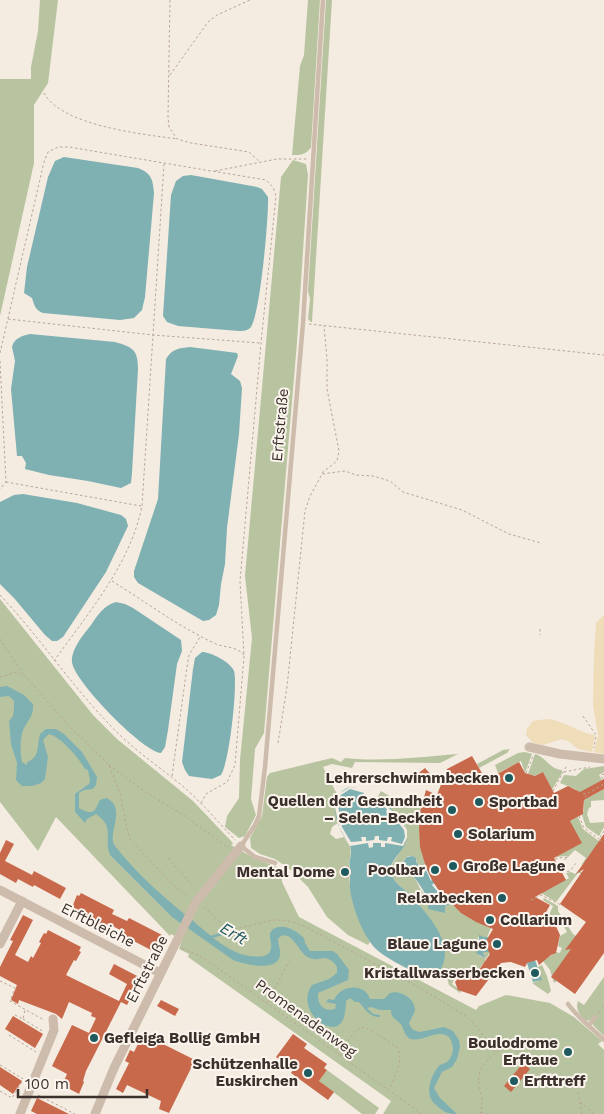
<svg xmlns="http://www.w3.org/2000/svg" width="604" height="1114" font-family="'Work Sans',sans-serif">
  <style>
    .green { fill: #b8c4a0 }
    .sand { fill: #efdcb8 }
    .water { fill: #7fb0b2 }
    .pier { fill: #f4ebe1; fill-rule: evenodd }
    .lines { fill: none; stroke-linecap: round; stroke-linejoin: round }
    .stream { stroke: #7fb0b2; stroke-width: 2.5 }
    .building { fill: #c8694b }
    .path { stroke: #b9a596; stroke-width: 1; stroke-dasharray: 2.5 2.5; stroke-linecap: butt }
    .service { stroke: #cdbbac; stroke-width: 4.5 }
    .minor { stroke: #cdbbac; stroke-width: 9 }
    .poi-dot { fill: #1f5a5e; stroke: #fbf5ee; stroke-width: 2 }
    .labels { text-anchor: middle; stroke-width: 4; stroke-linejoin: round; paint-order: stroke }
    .street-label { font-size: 15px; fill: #3b302b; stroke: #fbf5ee }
    .poi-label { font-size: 15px; font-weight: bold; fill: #3b302b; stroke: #fbf5ee; text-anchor: end }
    .water-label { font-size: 16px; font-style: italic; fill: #1f5a5e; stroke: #fbf5ee }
  </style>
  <rect width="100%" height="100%" fill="#f4ebe1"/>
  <g class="green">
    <polygon points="40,0 58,0 48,83 34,105 34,163 0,316 0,79 31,79 31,67 38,31"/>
    <path d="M 308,0 L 320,0 L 311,147 C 306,155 301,155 292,155 L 300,66 L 304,55 Z"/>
    <polygon points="326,0 332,0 312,322 311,322 308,319 310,299 308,291"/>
    <polygon points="293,160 306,164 308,175 297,342 264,733 255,749 251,799 256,815 245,836 239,838 225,827 227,816 239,798 240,760 252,638 245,576 281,177"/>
    <polygon points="0,599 93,715 117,739 193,801 232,842 233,844 231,845 254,858 282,869 282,882 299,917 476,1010 479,1006 506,995 550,1003 574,1017 602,1041 598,1044 604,1050 604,1114 383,1114 391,1101 188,957 189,954 179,949 182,940 171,934 170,936 56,817 38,851 0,802"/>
    <polygon points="510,749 507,753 479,768 477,764 503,750"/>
    <polygon points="525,752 532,754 525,773 521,761 498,773 495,765 518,753"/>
    <path d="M 458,754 L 440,763 L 355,762 L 352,768 L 332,764 L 323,767 L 338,796 L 336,801 L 338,823 L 332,827 L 330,834 L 336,839 L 344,837 L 351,848 L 349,867 L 351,871 L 349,879 L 353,903 L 361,925 L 370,942 L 368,945 L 348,935 L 327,917 L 308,887 L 291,870 L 275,859 L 260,854 L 251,848 L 250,838 L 262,816 L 267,777 L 270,773 L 332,758 L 341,762 L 345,758 C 382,762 421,757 458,754 Z"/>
    <path d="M 535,754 C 546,757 549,769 562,770 L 562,773 L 552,790 L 543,772 L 535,776 L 528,774 Z"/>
    <path d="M 604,766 L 604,772 L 599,775 L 602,780 L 580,793 C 574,787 567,786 560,783 L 564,775 L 576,776 L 584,769 Z"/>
    <polygon points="604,789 604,800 591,801 591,807 589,808 587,814 590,823 604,822 604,827 599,836 586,827 582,815 584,810 584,800"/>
    <path d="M 381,791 L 405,805 L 407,805 L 409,802 L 421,809 L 419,834 L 425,864 L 422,866 L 418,864 L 414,871 L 411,869 L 417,865 L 417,860 L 412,856 L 408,856 L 397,867 L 397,875 L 403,877 L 410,874 C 417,878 417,884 421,890 C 428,899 435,901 445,906 L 451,904 L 471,919 L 491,928 L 487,937 L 478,937 L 479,955 L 482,957 L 486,956 L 483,954 L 484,952 L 489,952 L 492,956 L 489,954 L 485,960 L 485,962 L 481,966 L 479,970 L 469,977 L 463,975 L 463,973 L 454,980 L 452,984 L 461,991 L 460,993 L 449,985 L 447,978 L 441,976 L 438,977 L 436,974 C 461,951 425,911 408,894 C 402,887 394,882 390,874 L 391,866 L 406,842 L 407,830 L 397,815 L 377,798 Z"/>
    <polygon points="578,817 583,829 600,842 583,866 582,864 586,858 575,850 568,857 565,856 555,857 570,821"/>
    <polygon points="579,870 584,874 578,873 556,902 541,893 569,878 566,873 571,872 575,874"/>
    <polygon points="544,898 558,906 558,911 573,934 579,938 558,980 554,983 550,970 543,961 556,952 560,953 562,948 558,946 560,936 567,932 562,923 556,925 549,915 553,906 543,900"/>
    <polygon points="542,965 547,976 551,991 548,994 532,983 541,980 538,967"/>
    <path d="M 604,977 L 604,1036 L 592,1024 L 591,1020 L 586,1021 C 580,1015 575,1010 578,1001 L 584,1005 Z"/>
    <polygon points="327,1070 379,1108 375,1114 362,1114 319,1081"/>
  </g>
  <g class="sand">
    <polygon points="603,616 604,616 604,754 594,752 598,735 593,705 594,653 596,623"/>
    <path d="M 547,719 C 564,720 578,733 595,735 L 592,752 L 578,749 L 568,741 L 562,739 L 543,745 L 533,743 L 526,735 L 527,729 L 533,721 Z"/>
  </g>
  <g class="water">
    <path d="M 64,157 L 138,168 C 151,173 153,179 154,193 L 145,297 L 142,310 L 134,318 L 120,320 L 43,313 C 36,311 34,305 32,298 L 24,293 L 27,267 L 48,177 L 55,161 Z"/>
    <path d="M 191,175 L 257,187 L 262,189 L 268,197 C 269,214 260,319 250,328 C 247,331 242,331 239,331 L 178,326 L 167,322 L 163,316 L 171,195 L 176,181 L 183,176 Z"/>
    <path d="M 30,334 L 115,342 C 133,347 138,350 138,369 L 132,473 L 131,483 L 121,488 L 88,481 L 49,475 L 25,469 L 26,463 L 22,456 L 17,456 L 11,389 L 15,361 L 12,347 C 14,338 22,336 30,334 Z"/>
    <path d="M 190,347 L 237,353 L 238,356 L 231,374 L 240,381 L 242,388 L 239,434 L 227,528 L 225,564 L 221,584 L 219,605 L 216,615 L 209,620 L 203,621 L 138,583 L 134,577 L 134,571 L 158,499 L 166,359 C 172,349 179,348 190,347 Z"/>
    <polygon points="23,494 77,503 121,515 126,519 128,526 106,572 63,637 57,641 52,641 45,635 14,598 0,584 0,502 14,495"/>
    <path d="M 116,602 L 125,604 L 133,608 L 181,640 L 182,651 L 177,664 L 168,730 L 165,747 L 161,753 C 143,752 73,680 72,662 C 71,649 84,634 91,625 C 98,615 104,605 116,602 Z"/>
    <path d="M 202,652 C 211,652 230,662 234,671 C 238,685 229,763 221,775 L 212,779 L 189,776 L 185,770 L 182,762 L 193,669 L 195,658 Z"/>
    <path d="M 7,686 L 24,695 L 33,704 C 34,716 28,720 23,730 C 20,738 20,754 22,762 L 27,765 L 27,762 C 40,758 37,745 40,734 L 46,729 L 56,729 L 64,734 L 82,752 L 97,777 L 96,785 L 93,789 L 84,790 L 79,793 L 79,808 C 82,810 90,814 94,811 C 96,809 98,803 100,800 L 106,798 C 128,807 106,835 115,846 C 137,874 164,898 192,920 C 209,934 227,952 249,956 C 258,957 270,958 271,948 C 272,943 269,938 270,933 L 273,929 C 285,923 295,930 304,938 L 305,943 L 310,951 L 333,951 L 337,954 L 349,970 L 348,980 L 318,993 C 317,1005 324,1012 335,1009 L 336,1004 L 326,1002 L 328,999 L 334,1000 C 340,985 365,982 370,999 L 384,999 L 390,993 C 400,990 414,998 415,1009 C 415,1014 410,1019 409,1024 L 413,1030 L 420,1032 L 444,1027 L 453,1031 L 459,1040 L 460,1047 L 457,1059 L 452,1067 L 442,1072 L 434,1088 L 440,1098 L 457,1114 C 447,1114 444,1112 436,1105 C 424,1095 430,1078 438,1067 C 441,1063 445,1064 448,1061 C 455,1053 454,1043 448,1036 C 436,1029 424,1042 410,1039 C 405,1035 404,1031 402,1026 C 398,1019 391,1020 391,1010 L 380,1010 L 371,1007 L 367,1008 L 373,1014 L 380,1015 L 380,1017 C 369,1017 366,1010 359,1002 L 355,1002 L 350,998 L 346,1001 C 346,1007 345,1020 340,1024 C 328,1036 295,1008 312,985 L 329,979 L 337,973 L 337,967 C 326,950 318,965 306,956 C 299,951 289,926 278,939 C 278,945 281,950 280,955 C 278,973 243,964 233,960 L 172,917 L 110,855 C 103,837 116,828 96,814 L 87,819 L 85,823 L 75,812 L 75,794 L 89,784 L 90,781 L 88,770 L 85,769 C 79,758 61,737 49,734 L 43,740 L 48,757 L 45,779 L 41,783 L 32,786 L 22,786 L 16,780 L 17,763 L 11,744 L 9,721 L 13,716 L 14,708 L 14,701 L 9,696 L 0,697 L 0,687 Z"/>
    <path d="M 350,787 C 368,787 410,817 407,838 C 405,851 390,859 390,872 C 393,881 400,886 407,892 C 422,908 446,932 445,956 C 444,963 442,969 437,973 C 428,980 417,973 408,969 C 397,963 385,957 376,949 C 361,934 345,892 351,871 C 347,864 352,856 351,848 C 349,842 344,837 341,831 C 334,816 330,793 350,787 Z"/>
    <path d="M 412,856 L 416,858 L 417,864 L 422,866 L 419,869 L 421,869 L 420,873 L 424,872 L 425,873 L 425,868 L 431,881 L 432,880 L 426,868 L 437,862 L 447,882 L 438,889 L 434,883 L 432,885 L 437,891 L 438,898 L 443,900 L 443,902 L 448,901 L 451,904 L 445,906 L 445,913 L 428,909 L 429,899 C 423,891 416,877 410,874 L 402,877 L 397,874 L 397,866 L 402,863 L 407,857 Z"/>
    <polygon points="479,935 484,937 490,937 489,952 484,952 483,954 486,956 483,957 476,953 479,947"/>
    <polygon points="535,960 542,980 533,982 527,963"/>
  </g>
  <path class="pier" d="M 350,787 L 360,788 L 372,794 L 397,815 L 407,830 L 407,838 L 403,846 L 385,843 L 385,847 L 381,847 L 381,843 L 373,843 L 373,847 L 369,848 L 368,843 L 350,846 L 339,827 L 335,807 L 338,794 ZM 350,789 L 364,793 L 362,798 L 367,801 L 370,797 L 387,809 L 386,812 L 389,814 L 391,813 L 404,830 L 405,837 L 402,844 L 391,841 L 392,837 L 388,837 L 387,841 L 379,840 L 379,836 L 375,836 L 374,840 L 366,841 L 366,837 L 361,837 L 362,841 L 351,842 L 342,827 L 338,806 L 341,795 Z"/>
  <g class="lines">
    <polyline class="stream" points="211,937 222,934"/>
  </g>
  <g class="building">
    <polygon points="472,756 486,780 519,762 525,773 535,776 543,772 554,793 568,786 580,792 604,779 604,789 584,800 583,814 570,821 582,843 554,858 566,880 535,897 550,905 546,912 554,922 560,935 556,953 551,955 539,965 537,960 527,963 525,967 511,962 501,963 476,996 458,990 455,982 461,975 469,977 479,970 490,954 486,946 486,941 493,929 476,922 461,913 440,892 432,880 425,864 420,847 419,830 420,812 426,790 437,795 447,769"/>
    <polygon points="425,768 432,776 422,785 415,776"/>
    <polygon points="604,834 604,953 575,994 551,977 571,949 565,950 586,922 560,904 584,869 576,874"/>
    <polygon points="6,840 14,844 5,861 32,875 34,871 66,888 60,899 34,885 33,887 18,879 16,883 0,874 0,853"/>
    <circle cx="345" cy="872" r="6"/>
    <polygon points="81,893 114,910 112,914 127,921 129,918 162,935 160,938 162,939 157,949 155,948 153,951 120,934 122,931 109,924 108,923 106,927 72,909 74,906 73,905 77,895 79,896"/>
    <polygon points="23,915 33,920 15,955 28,962 31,956 33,958 41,943 39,942 44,933 46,934 48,930 81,947 79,951 81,952 76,961 74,960 66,975 78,981 119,1001 127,984 109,974 114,964 141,978 127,1005 121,1002 86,1071 83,1081 84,1082 79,1094 62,1085 67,1074 52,1066 72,1025 89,1033 96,1018 91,1016 92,1013 69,1002 62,1019 56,1014 19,1000 18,1004 11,1000 17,985 0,976 0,967 13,941 10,940"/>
    <polygon points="161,1000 179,1009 175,1016 157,1006"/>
    <polygon points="13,1016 43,1034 35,1048 5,1029"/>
    <polygon points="143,1034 195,1060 169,1113 159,1109 161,1101 127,1085 123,1093 116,1089 129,1063 125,1061 130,1050 134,1052"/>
    <polygon points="293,1034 307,1044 304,1048 327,1064 324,1068 327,1070 319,1081 334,1092 328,1100 291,1073 293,1070 276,1057"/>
    <polygon points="523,1063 530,1069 511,1092 504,1086"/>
    <polygon points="0,1067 22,1081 13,1094 0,1085"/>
    <polygon points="37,1098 69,1114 37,1114 31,1111"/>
  </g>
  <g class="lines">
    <g class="path">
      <polyline points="170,0 168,117 169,127 177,139 191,143 249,152 259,161"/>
      <polyline points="170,75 208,22 217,15 250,0"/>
      <path d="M 44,93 C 62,126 142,134 177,139"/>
      <polyline points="215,171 277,159 307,159"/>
      <polyline points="8,319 153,335 260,343"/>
      <polyline points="309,324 604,355"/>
      <polyline points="0,353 44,162 48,152 58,147 69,147 211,171"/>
      <polyline points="0,361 6,482 0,489"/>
      <polyline points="322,473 337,461 339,451 327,389 327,359 324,326"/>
      <polyline points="6,482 141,506"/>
      <path d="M 112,581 C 146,602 179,627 216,644 C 226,648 236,646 244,655"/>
      <path d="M 0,595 C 39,636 70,684 110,725 C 132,749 160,767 185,788 C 203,804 219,823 235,840"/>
      <polyline points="540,629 540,635"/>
      <polyline points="0,639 23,674"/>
      <path d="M 54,661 C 88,613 130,565 142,506 L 164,164"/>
      <polyline points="0,677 16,672 26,677 69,726 109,765 120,794 129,838 172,884 188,897"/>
      <polyline points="583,716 596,735 594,748"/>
      <polyline points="278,743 287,687 305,511 310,496 322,474 345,471 356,475 373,476 390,481 403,492 462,510 509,534 541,543"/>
      <polyline points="109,765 144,791 185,816 229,848"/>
      <polyline points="564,772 590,767"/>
      <polyline points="526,773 533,756"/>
      <polyline points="604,774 601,775 604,781"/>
      <polyline points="172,776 187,667 189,655 200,637"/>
      <polyline points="553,791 567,765"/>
      <polyline points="583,794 588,793 604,784"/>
      <polyline points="585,797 587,794"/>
      <polyline points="201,803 206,794 227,782 235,765 244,656 240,581 261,343 276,196 273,187 266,180 212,171"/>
      <polyline points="579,816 584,828 599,839"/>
      <polyline points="604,831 599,839 604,843"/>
      <polyline points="168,858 195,889"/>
      <polyline points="566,858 560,866 565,872 570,871 576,863"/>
      <polyline points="555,859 564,857 569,858"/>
      <polyline points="531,900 541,895 565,907"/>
      <polyline points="204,907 224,926 245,941"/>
      <path d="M 229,929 C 262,927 271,911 306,927 L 418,987 L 466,1016 L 476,1026 L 495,1052"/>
      <polyline points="182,948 202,957 215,966 422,1114"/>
      <polyline points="0,981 15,988 10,1001 44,1020"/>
      <polyline points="268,1002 289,961"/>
      <polyline points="599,1013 604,1005"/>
      <polyline points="15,1015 23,1019 25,1010"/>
      <polyline points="23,1019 44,1032"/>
      <polyline points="9,1035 36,1052"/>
      <path d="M 339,1053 L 356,1030 L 362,1027 L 369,1029 L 397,1047 C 405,1058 394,1077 390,1089"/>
      <polyline points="0,1065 25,1080"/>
      <polyline points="0,1091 12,1098 23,1080"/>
      <polyline points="578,1092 582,1114"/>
      <polyline points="38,1095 75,1114"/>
      <polyline points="580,1103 583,1104 594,1114"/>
      <polyline points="481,1112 487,1114"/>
      <path d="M 480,1114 C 486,1100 477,1090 479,1076 C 479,1069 484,1065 488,1060 C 502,1043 512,1046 527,1059"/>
    </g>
    <g class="service">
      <polyline points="275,863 255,857 241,846 255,825 259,816 265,767 303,323 323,0"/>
      <path d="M 568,1004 C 579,1019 591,1027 604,1040"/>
      <polyline points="589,1025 595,1017"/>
    </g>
    <g class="minor">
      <polyline points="529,747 560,754 604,759"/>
      <polyline points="0,890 160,973"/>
      <polyline points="0,944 22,901"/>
      <polyline points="20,1114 54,1030 53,1019"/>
      <polyline points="95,1114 114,1068 196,902 241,846"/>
    </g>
  </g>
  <g class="poi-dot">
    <circle cx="509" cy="778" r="5"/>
    <circle cx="479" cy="802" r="5"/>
    <circle cx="452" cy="810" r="5"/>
    <circle cx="458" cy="834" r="5"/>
    <circle cx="453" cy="866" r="5"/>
    <circle cx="435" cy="870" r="5"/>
    <circle cx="345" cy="872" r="5"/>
    <circle cx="502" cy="898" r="5"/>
    <circle cx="490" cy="920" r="5"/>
    <circle cx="497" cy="944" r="5"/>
    <circle cx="535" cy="973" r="5"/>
    <circle cx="94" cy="1038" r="5"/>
    <circle cx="568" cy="1052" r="5"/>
    <circle cx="308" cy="1073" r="5"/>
    <circle cx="514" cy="1081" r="5"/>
  </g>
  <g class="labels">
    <g class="street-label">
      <text transform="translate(280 425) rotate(-85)" y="5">Erftstraße</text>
      <text transform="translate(98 925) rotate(27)" y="5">Erftbleiche</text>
      <text transform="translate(147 969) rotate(-63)" y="5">Erftstraße</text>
      <text transform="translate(306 1018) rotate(36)" y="5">Promenadenweg</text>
    </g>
    <g class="poi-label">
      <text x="499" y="783">Lehrerschwimmbecken</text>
      <text x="442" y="806">Quellen der Gesundheit<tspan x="442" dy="17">– Selen-Becken</tspan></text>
      <text x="489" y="807" text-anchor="start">Sportbad</text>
      <text x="468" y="839" text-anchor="start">Solarium</text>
      <text x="463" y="871" text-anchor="start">Große Lagune</text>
      <text x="425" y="875">Poolbar</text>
      <text x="335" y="877">Mental Dome</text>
      <text x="492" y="903">Relaxbecken</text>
      <text x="500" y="925" text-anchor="start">Collarium</text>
      <text x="487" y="949">Blaue Lagune</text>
      <text x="525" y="978">Kristallwasserbecken</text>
      <text x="104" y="1043" text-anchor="start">Gefleiga Bollig GmbH</text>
      <text x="558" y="1048">Boulodrome<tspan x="558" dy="17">Erftaue</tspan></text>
      <text x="298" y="1069">Schützenhalle<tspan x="298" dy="17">Euskirchen</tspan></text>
      <text x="524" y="1086" text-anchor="start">Erfttreff</text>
    </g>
    <g class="water-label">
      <text transform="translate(234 933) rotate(31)" y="6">Erft</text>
    </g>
  </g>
  <path d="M18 1089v8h129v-8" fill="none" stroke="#3b302b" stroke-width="2.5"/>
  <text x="25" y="1089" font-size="15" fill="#3b302b" stroke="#fbf5ee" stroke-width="4" paint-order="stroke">100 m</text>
</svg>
